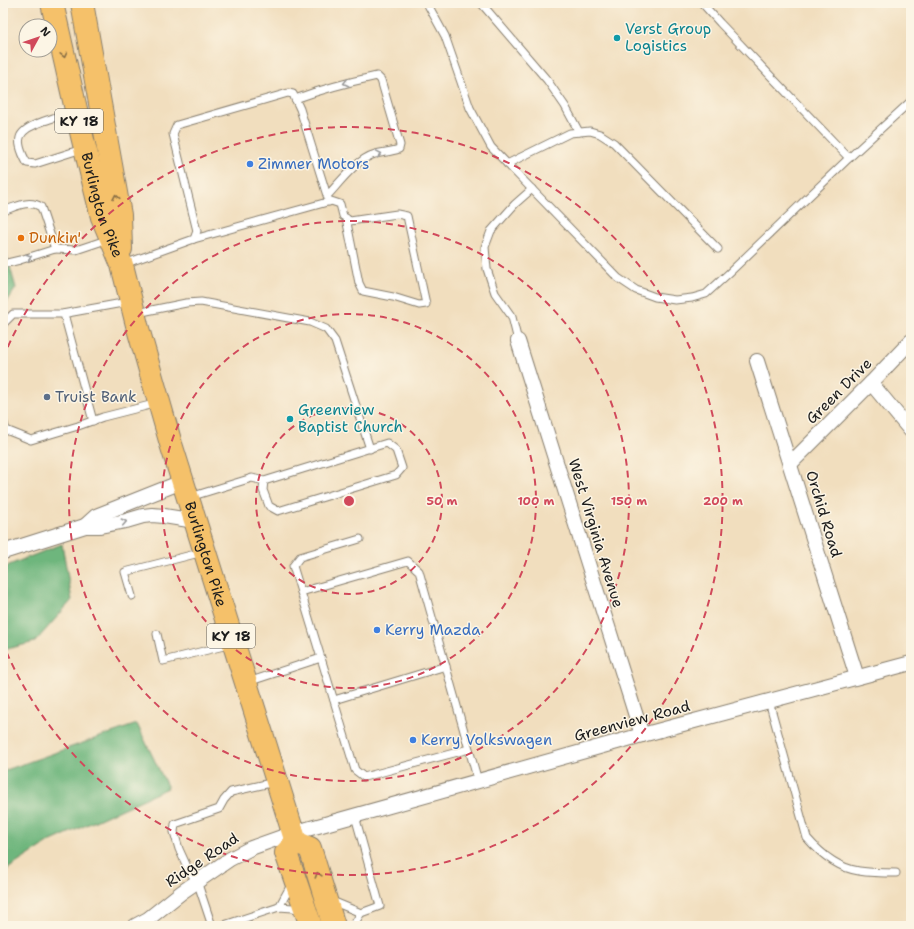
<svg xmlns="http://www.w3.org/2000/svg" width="914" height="929" font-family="'Shantell Sans',sans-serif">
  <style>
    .forest { fill: #6eb67d; stroke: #45694c }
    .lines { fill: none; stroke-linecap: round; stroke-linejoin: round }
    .lane-casing { stroke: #867d6d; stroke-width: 9 }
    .street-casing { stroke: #867d6d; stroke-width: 16 }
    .primary-casing { stroke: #867d6d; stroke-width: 24 }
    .lane { stroke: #fff; stroke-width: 7 }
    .street { stroke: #fff; stroke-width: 14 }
    .primary { stroke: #f5c16b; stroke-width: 22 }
    .oneway { stroke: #886e44 }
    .oneway2 { stroke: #999 }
    .ring { fill: none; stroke: #d1495b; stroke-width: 2; stroke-dasharray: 7 5 }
    .culture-dot { fill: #0f9aa8; stroke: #fcf5e5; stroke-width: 1.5 }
    .shop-dot { fill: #3f7fe0; stroke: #fcf5e5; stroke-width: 1.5 }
    .food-dot { fill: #e8710a; stroke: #fcf5e5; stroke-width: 1.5 }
    .service-dot { fill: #5c6f8a; stroke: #fcf5e5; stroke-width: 1.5 }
    .labels { text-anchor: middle; stroke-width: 3; stroke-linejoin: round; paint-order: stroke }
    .shield { fill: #fcf5e5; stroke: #5f5d58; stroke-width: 1 }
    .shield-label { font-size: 14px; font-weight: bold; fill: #1c1c1c }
    .culture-label { font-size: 15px; fill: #0d838f; stroke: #fcf5e5; text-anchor: start }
    .shop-label { font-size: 15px; fill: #366cbe; stroke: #fcf5e5; text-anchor: start }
    .street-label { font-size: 15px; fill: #1c1c1c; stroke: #fcf5e5 }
    .food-label { font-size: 15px; fill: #c56008; stroke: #fcf5e5; text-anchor: start }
    .service-label { font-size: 15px; fill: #4e5e75; stroke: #fcf5e5; text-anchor: start }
    .centre { fill: #d1495b; stroke: #fcf5e5; stroke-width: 2 }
    .ring-label { font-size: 12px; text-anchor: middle; font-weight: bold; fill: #d1495b; stroke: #fcf5e5; stroke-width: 3; stroke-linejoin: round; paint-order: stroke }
  </style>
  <rect width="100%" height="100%" fill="#fcf5e5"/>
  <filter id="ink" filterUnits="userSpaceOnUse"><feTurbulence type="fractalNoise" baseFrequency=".025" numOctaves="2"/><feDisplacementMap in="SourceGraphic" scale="8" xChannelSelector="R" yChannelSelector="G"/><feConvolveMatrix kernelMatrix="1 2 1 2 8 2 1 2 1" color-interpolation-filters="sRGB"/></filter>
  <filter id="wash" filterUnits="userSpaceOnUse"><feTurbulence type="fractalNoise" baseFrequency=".012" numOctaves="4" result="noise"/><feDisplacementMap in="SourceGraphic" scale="16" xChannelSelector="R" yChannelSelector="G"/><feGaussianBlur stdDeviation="0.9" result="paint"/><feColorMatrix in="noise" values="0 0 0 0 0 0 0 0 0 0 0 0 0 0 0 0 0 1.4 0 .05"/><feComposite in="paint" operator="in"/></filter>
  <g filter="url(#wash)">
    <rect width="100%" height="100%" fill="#f1debe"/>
    <g class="forest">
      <polygon points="3,253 6,253 16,288 3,308"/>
      <polygon points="62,544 72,600 35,642 3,650 3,570 9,565"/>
      <polygon points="137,724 168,788 49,842 3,872 3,771"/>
    </g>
  </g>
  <g filter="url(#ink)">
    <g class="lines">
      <g class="lane-casing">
        <g id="lane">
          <polyline points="427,3 445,36 470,108 491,147 618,278 636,290 655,297 675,300 692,298 706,294 729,273 849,158 911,101"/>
          <polyline points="481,3 547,80 565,106 579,132"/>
          <polyline points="702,3 720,23 849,158"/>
          <path d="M 295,99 C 322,89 349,82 377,76 L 381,80 L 400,145 L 399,149 C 391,152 383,152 375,154 C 357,159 340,182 328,195"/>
          <path d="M 74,111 C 64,114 54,118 44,121 C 18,130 13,138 27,163 L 35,164 L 82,149"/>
          <polyline points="507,164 570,133 590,131 600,134 614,143 718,249"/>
          <path d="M 3,211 C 15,207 29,199 41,207 L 55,249 L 76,250 L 109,239"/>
          <polyline points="194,239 331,201 340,204 343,216 350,221 397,214 407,216 426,304 419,305 393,297 363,291 359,283 346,218"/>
          <polyline points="3,264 20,260 55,249"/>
          <polyline points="124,264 194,239 197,231 173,134 177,125 288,93 293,94 300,109 329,202"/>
          <polyline points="137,313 186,303 201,302 310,322 326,329 335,341 370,449"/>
          <polyline points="64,314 93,421"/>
          <polyline points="3,324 13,314 62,314 128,302"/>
          <polyline points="518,341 512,317 495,293 487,269 485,247 491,231 515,204 532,189"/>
          <polyline points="3,420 6,430 31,440 78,426 103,417 158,403"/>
          <polyline points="190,497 252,478 264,481 387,443 396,450 402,468 396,475 278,511 269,506 263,490 264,481"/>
          <polyline points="301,592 293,566 300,557 360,539"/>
          <polyline points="132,596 125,572 203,552"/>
          <polyline points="157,634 163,661 232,644"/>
          <polyline points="321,658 301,592 408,561 419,571 478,781"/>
          <polyline points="248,682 321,658 355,770 364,777 469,749"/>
          <polyline points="334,700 446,666"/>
          <path d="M 769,701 L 807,838 C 820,853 838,868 859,871 C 871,873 884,873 896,873"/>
          <polyline points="332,901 361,913"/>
          <polyline points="279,907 291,885"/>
          <polyline points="212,926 197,881 189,871 179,849 174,832 175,824 219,809 224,800 231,792 275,782"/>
          <polyline points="221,926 279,907 293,908 302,911"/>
          <polyline points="353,926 361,913 380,906 355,816"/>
        </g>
      </g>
      <g class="street-casing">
        <g id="street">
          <polyline points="518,341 642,735"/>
          <polyline points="757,361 857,677"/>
          <polyline points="871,383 911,431"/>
          <polyline points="790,464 871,383 911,341"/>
          <polyline points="85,526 96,516 184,481"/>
          <polyline points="3,552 85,526 100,526 126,521 143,516 152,515 164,516 195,521"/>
          <polyline points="135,926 148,919 182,892 230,859 251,848 293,833 642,735 911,663"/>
        </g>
      </g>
      <g class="primary-casing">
        <g id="primary">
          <path id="s1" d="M 52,3 L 82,136 L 102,217 L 122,265 L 137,325 L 171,444 L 296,842 L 310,848 L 334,926"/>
          <polyline points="82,3 120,215 121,249"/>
          <polyline points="296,842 286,853 311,926"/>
        </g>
      </g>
      <use href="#lane" class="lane"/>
      <use href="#street" class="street"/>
      <use href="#primary" class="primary"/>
    </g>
    <defs><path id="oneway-chevron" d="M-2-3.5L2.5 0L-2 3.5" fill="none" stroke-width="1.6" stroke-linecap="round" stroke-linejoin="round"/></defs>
    <g class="oneway">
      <use href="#oneway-chevron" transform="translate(64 55) rotate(77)"/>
      <use href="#oneway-chevron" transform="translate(116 197) rotate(-101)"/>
      <use href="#oneway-chevron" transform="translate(318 875) rotate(-107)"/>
    </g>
    <g class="oneway2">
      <use href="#oneway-chevron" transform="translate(346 83) rotate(166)"/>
      <use href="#oneway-chevron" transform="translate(379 154) rotate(-10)"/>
      <use href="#oneway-chevron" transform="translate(29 257) rotate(-19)"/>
      <use href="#oneway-chevron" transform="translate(124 522) rotate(-12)"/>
    </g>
  </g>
  <g class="ring">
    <circle cx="349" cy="501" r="93"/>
    <circle cx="349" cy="501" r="187"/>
    <circle cx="349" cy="501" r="280"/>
    <path d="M3 358A374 374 0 1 1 3 644"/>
  </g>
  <g class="culture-dot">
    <circle cx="617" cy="38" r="4"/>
    <circle cx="290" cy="419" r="4"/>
  </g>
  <g class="shop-dot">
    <circle cx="250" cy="164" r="4"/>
    <circle cx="377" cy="630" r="4"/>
    <circle cx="413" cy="740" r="4"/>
  </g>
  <circle class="food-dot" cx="21" cy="238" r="4"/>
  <circle class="service-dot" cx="47" cy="397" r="4"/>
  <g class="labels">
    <g class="shield">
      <rect x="55" y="109" width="48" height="24" rx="3"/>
      <rect x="207" y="624" width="48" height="24" rx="3"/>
    </g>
    <g class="shield-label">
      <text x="79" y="126">KY 18</text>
      <text x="231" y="641">KY 18</text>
    </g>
    <g class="culture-label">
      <text x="625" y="34">Verst Group<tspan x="625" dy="17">Logistics</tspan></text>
      <text x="298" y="415">Greenview<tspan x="298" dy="17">Baptist Church</tspan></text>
    </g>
    <g class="shop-label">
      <text x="258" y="169">Zimmer Motors</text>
      <text x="385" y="635">Kerry Mazda</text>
      <text x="421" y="745">Kerry Volkswagen</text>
    </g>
    <g class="street-label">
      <text dy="5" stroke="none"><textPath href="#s1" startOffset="208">Burlington Pike</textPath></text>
      <text transform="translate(839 391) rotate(-45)" y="5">Green Drive</text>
      <text transform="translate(824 514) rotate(73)" y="5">Orchid Road</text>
      <text transform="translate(596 533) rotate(73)" y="5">West Virginia Avenue</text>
      <text dy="5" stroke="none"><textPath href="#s1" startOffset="573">Burlington Pike</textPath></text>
      <text transform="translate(632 721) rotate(-15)" y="5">Greenview Road</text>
      <text transform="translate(202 860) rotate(-34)" y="5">Ridge Road</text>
    </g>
    <g class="food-label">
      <text x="29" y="243">Dunkin'</text>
    </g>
    <g class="service-label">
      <text x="55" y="402">Truist Bank</text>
    </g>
  </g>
  <circle cx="349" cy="501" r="6" class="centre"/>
  <g class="ring-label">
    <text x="442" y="505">50 m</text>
    <text x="536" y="505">100 m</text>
    <text x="629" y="505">150 m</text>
    <text x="723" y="505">200 m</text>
  </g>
  <rect width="914" height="929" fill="none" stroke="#fcf5e5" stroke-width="16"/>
  <g transform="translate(38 38) rotate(50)"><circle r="19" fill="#fcf5e5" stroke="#a29e95"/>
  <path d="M0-3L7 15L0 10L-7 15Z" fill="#d1495b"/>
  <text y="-6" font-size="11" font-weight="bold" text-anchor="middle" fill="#1c1c1c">N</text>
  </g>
</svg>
